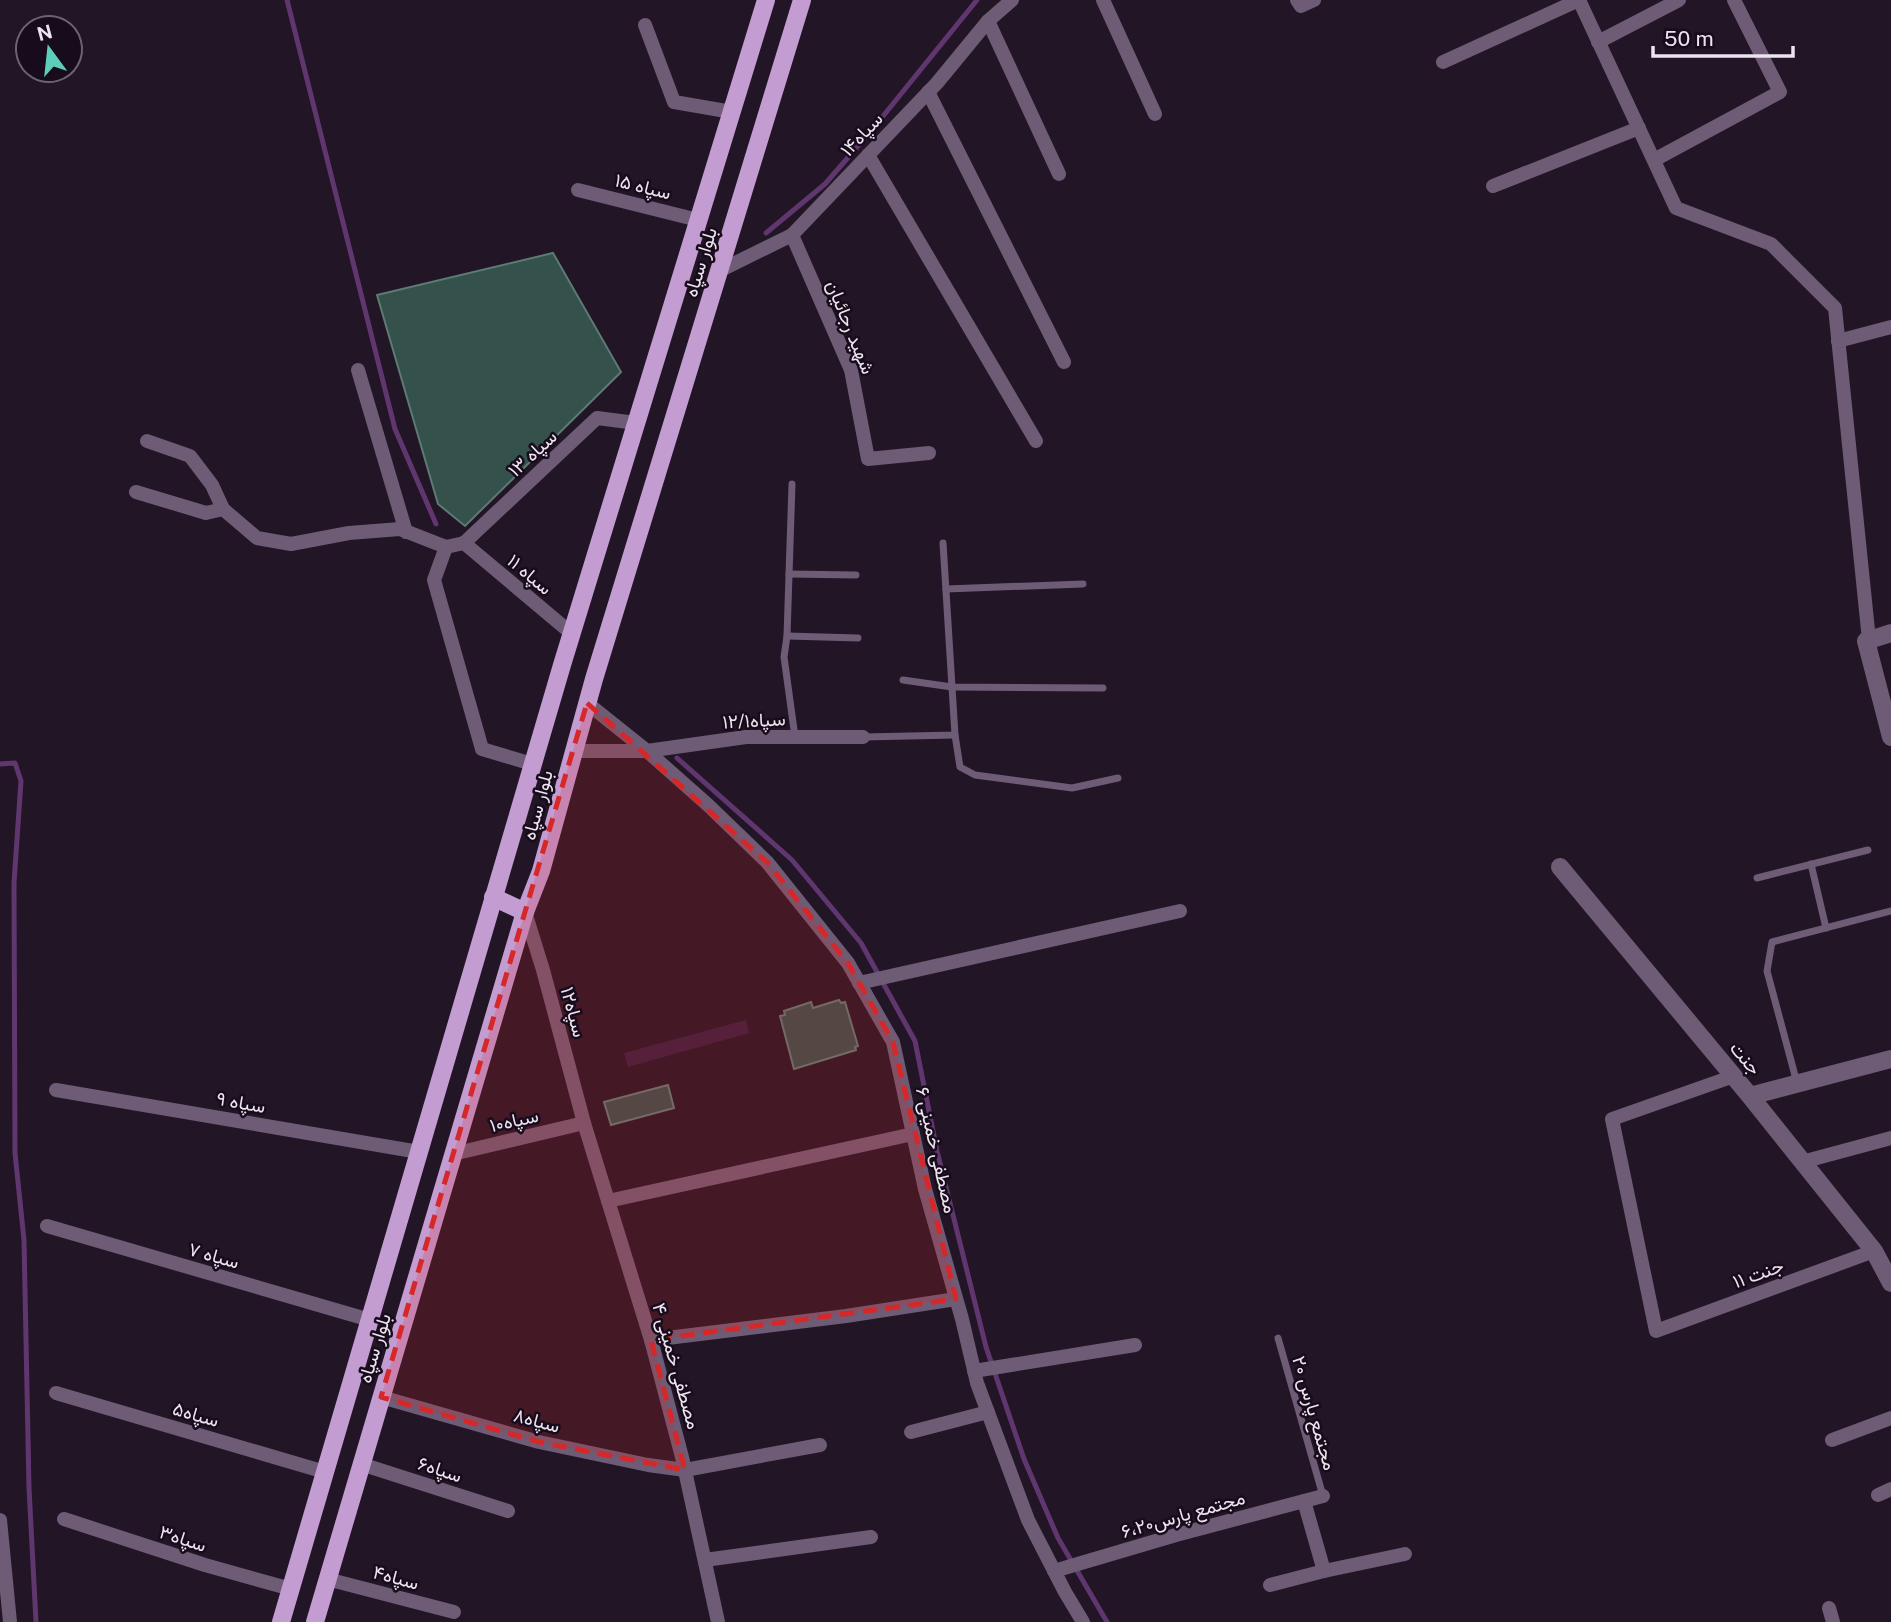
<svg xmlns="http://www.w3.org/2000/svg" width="1891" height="1622" font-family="'Public Sans',Vazirmatn,sans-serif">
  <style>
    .green { fill: #361f3f }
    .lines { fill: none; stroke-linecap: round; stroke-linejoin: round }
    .stream { stroke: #60366f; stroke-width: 5 }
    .building { fill: #35514c; stroke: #5d7a74; stroke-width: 2 }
    .service { stroke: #6e5b75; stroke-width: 7 }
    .minor { stroke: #6e5b75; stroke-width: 14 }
    .tertiary { stroke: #6e5b75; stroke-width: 18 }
    .primary { stroke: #c39cd2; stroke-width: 18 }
    .marked { fill: #d62828; fill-opacity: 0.2; stroke: #d62828; stroke-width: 5; stroke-dasharray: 14 9; stroke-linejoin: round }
    .labels { text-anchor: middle; stroke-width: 5; stroke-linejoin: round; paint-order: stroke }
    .street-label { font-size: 19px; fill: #ece4ef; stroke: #180c1c }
  </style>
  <rect width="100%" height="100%" fill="#211526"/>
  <polygon class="green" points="746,1020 749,1033 628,1067 624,1053"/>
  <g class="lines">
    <g class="stream">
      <polyline points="287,0 395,429 436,524"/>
      <polyline points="766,233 825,184 871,131 977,0"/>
      <polyline points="677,758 792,860 861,943 915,1041 937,1151 986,1347 1024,1459 1058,1538 1107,1622"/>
      <polyline points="0,764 15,763 21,781 14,883 15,1153 24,1240 29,1488 36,1622"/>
    </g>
  </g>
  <g class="building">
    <polygon points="553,253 621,372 465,526 438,504 377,295"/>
    <polygon points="839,1000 841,1003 845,1002 858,1046 855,1047 856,1050 794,1069 780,1016 785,1015 784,1011 811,1002 813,1008"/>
    <polygon points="668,1085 674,1108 611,1125 604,1102"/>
  </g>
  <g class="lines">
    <g class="service">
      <polyline points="792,484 787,636 784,657 795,737"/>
      <polyline points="789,574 856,575"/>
      <polyline points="946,589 1083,584"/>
      <polyline points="787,636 858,638"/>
      <polyline points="903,680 952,687 1103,688"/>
      <polyline points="955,735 960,767 975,775 1072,788 1118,778"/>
      <polyline points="863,737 955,735 943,543"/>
      <polyline points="1811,864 1826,928"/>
      <polyline points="1757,878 1868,850"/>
      <polyline points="1797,1083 1767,971 1772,942 1891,911"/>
      <polyline points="1278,1338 1323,1496"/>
    </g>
    <g class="minor">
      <polyline points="1103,0 1155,114"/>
      <polyline points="1297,0 1301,6 1314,0"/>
      <polyline points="1579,0 1676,208 1771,244 1835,308 1869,640"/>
      <polyline points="988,21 1059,174"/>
      <polyline points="645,25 674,102 732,112"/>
      <polyline points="1598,42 1679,0"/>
      <polyline points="1443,62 1579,0"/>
      <polyline points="928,92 1064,362"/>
      <polyline points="868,155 1036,441"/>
      <polyline points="1654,160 1780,92 1734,0"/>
      <polyline points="1493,186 1639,128"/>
      <polyline points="578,190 698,220"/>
      <polyline points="792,235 851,370 868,459 929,453"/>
      <polyline points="719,271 792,235 937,83 988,21 1012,0"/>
      <polyline points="1838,341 1891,327"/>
      <polyline points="358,370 406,532"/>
      <polyline points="147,441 190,456 212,485 223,509"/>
      <polyline points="136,492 206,513 223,509 257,538 291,544 349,533 400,529 446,547 464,543"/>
      <polyline points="464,543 597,418 636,423"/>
      <polyline points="464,543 571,633"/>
      <polyline points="446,547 434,580 482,749 532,764"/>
      <polyline points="587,703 647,751 708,805 767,862 848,963 893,1042 925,1189 962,1319 977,1383 1028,1520 1065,1592 1083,1622"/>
      <polyline points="574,751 647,751 746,737 863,737"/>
      <polyline points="525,912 543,970 584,1123 651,1340 682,1457 718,1622"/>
      <polyline points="859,983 1180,911"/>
      <polyline points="1734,1076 1612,1119 1656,1331 1874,1251"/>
      <polyline points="56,1090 419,1152"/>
      <polyline points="453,1154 584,1123"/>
      <polyline points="1802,1162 1891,1138"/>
      <polyline points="608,1201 913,1134"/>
      <polyline points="47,1226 370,1320"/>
      <polyline points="651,1340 846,1316 956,1299"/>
      <polyline points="974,1371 1135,1345"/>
      <polyline points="56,1393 325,1472"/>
      <polyline points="381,1397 539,1442 648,1465 685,1470 820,1445"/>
      <polyline points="911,1432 988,1412"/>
      <polyline points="1832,1440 1891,1418"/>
      <polyline points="361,1464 508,1511"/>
      <polyline points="1878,1495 1891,1489"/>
      <polyline points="64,1519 205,1565 291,1589"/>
      <polyline points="0,1520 10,1622"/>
      <polyline points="705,1560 871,1537"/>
      <polyline points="1054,1571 1176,1535 1323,1496"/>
      <polyline points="1324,1571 1405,1554"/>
      <polyline points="327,1579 454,1612"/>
      <polyline points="1270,1585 1324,1571 1304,1501"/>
      <polyline points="1829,1608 1833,1622"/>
    </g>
    <g class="tertiary">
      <polyline points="1891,633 1866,641 1891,737"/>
      <polyline points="1560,867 1750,1096 1874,1251 1891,1283"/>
      <polyline points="1750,1096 1891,1059"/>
    </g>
    <g class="primary">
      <polyline points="493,897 525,912"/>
      <polyline points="281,1622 562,665 766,0"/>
      <polyline points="315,1622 525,912 541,871 594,679 802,0"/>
    </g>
  </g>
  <path class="marked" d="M 587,703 L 767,862 L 848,963 L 893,1042 L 956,1299 L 651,1340 L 685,1470 L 539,1442 L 381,1397 Z"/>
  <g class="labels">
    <g class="street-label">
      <text transform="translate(861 134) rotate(-47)" y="7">سپاه۱۴</text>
      <text transform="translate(643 186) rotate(14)" y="7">سپاه ۱۵</text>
      <text transform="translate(700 262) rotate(-73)" y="7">بلوار سپاه</text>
      <text transform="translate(851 327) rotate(68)" y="7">شهید رجائیان</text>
      <text transform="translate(532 453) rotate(-43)" y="7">سپاه ۱۳</text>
      <text transform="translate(530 574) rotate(40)" y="7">سپاه ۱۱</text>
      <text transform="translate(754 720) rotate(-3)" y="7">سپاه۱۲/۱</text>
      <text transform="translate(537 805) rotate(-75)" y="7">بلوار سپاه</text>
      <text transform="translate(574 1012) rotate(75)" y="7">سپاه۱۲</text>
      <text transform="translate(1746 1058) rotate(50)" y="7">جنت</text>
      <text transform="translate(241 1102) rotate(10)" y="7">سپاه ۹</text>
      <text transform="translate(514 1120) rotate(-13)" y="7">سپاه۱۰</text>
      <text transform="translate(937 1150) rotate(77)" y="7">مصطفی خمینی ۶</text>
      <text transform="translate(214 1255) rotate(16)" y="7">سپاه ۷</text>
      <text transform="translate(1758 1273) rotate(-20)" y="7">جنت ۱۱</text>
      <text transform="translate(374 1348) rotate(-73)" y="7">بلوار سپاه</text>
      <text transform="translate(677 1366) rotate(74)" y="7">مصطفی خمینی ۴</text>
      <text transform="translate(1315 1413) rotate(74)" y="7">مجتمع پارس ۲۰</text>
      <text transform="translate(196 1414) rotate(16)" y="7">سپاه۵</text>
      <text transform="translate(537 1420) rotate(15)" y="7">سپاه۸</text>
      <text transform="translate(440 1469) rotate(18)" y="7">سپاه۶</text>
      <text transform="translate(1183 1514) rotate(-16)" y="7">۶،مجتمع پارس۲۰</text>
      <text transform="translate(183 1538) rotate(18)" y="7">سپاه۳</text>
      <text transform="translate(396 1577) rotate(15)" y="7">سپاه۴</text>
    </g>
  </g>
  <g transform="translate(49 49) rotate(345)"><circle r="33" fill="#180c1c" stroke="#6d6270" stroke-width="2"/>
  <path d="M0-5L12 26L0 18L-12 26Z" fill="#5cceba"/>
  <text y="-10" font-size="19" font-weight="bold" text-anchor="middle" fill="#ece4ef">N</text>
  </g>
  <path d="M1653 46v10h140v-10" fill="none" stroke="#ece4ef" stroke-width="3.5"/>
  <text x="1664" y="46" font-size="21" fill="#ece4ef" stroke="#180c1c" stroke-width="5" paint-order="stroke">50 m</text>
</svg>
